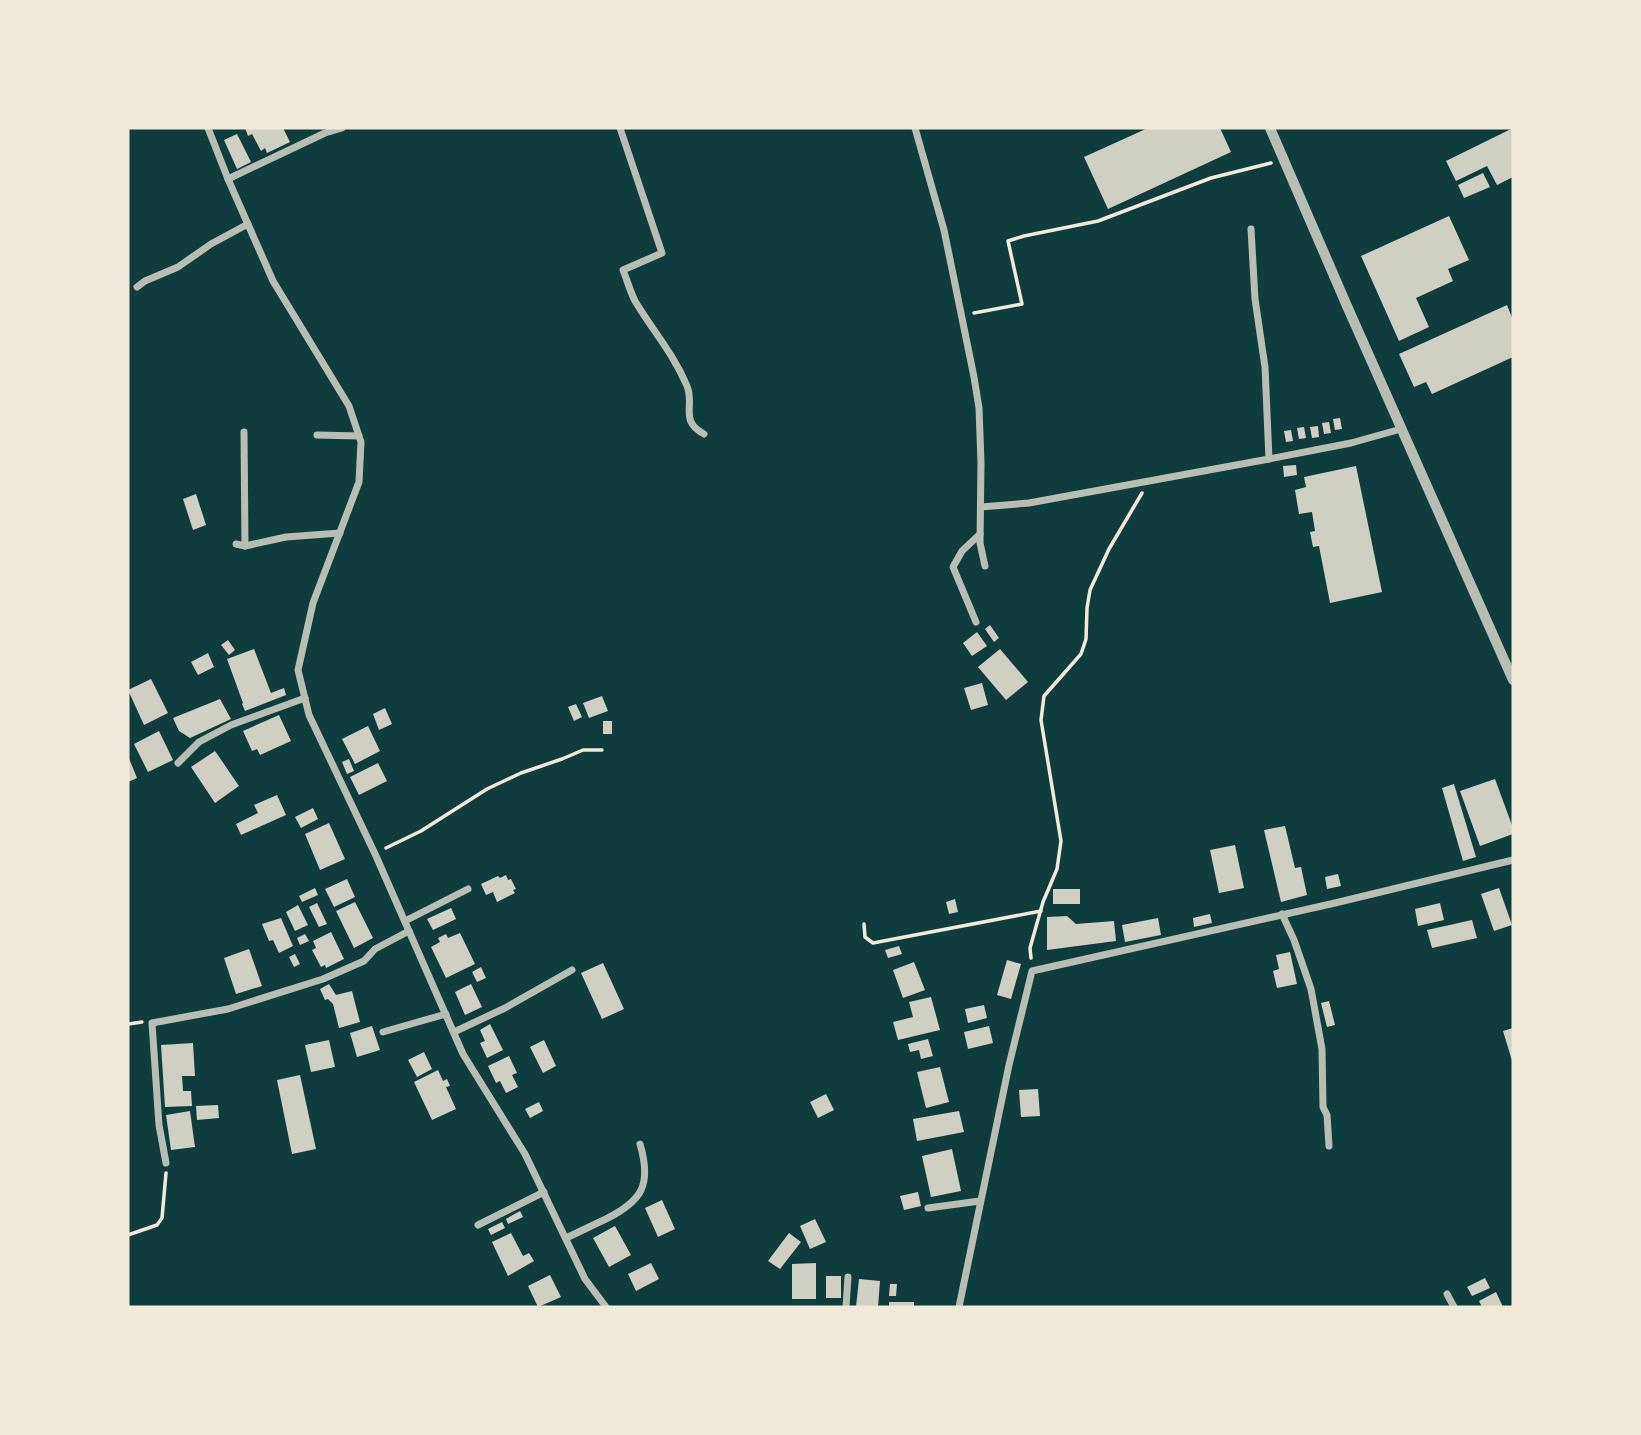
<svg xmlns="http://www.w3.org/2000/svg" width="1641" height="1435" font-family="'Fira Sans',sans-serif">
  <style>
    .building { fill: #cfcfc3 }
    .lines { fill: none; stroke-linecap: round; stroke-linejoin: round }
    .path { stroke: #f1e9da; stroke-width: 3.5 }
    .minor { stroke: #b8beb3; stroke-width: 7 }
    .tertiary { stroke: #b8beb3; stroke-width: 10 }
  </style>
  <rect width="100%" height="100%" fill="#0f3d3e"/>
  <g class="building">
    <polygon points="245,128 283,128 290,142 267,153 265,148 261,151 252,134 248,136"/>
    <polygon points="1148,128 1220,128 1231,152 1108,209 1084,157"/>
    <polygon points="1513,128 1513,177 1497,185 1487,166 1456,181 1446,161"/>
    <polygon points="237,134 251,162 237,169 224,140"/>
    <polygon points="1483,173 1490,187 1464,198 1458,185"/>
    <polygon points="1449,216 1469,260 1448,269 1453,281 1416,298 1429,327 1399,341 1361,256"/>
    <polygon points="1507,305 1513,320 1513,357 1432,394 1426,382 1414,387 1399,354"/>
    <polygon points="1340,418 1342,429 1335,430 1333,419"/>
    <polygon points="1329,422 1331,433 1324,434 1322,423"/>
    <polygon points="1318,426 1319,437 1312,438 1310,427"/>
    <polygon points="1304,427 1306,438 1299,439 1297,428"/>
    <polygon points="1291,430 1293,441 1286,442 1284,431"/>
    <polygon points="1296,465 1297,475 1284,477 1283,466"/>
    <polygon points="1356,466 1382,592 1330,603 1319,546 1313,547 1310,532 1315,531 1312,512 1299,514 1295,490 1306,487 1304,477"/>
    <polygon points="196,494 206,525 193,530 183,499"/>
    <polygon points="990,625 999,638 994,642 985,629"/>
    <polygon points="977,632 987,646 972,656 963,643"/>
    <polygon points="228,640 235,650 229,655 221,645"/>
    <polygon points="254,649 271,693 284,688 286,695 245,711 242,704 243,703 227,659"/>
    <polygon points="1000,649 1028,682 1006,700 978,667"/>
    <polygon points="208,653 214,667 198,675 191,662"/>
    <polygon points="151,679 168,713 144,725 128,690"/>
    <polygon points="982,683 988,705 971,710 964,688"/>
    <polygon points="602,696 608,711 589,718 583,703"/>
    <polygon points="220,699 231,719 190,738 179,731 173,718"/>
    <polygon points="576,704 582,717 574,721 568,707"/>
    <polygon points="385,708 392,724 379,730 373,714"/>
    <polygon points="279,715 291,741 260,755 257,749 252,751 243,731"/>
    <rect x="603" y="721" width="9" height="13"/>
    <polygon points="368,726 380,751 355,764 342,739"/>
    <polygon points="159,731 173,760 148,772 134,744"/>
    <polygon points="215,751 239,786 215,803 191,767"/>
    <polygon points="128,756 137,778 128,782"/>
    <polygon points="349,759 354,771 347,774 342,762"/>
    <polygon points="378,763 387,781 359,795 350,777"/>
    <polygon points="1495,779 1513,828 1513,834 1480,846 1460,791"/>
    <polygon points="1454,784 1476,857 1463,861 1442,788"/>
    <polygon points="277,795 286,815 241,835 236,824 258,813 254,805"/>
    <polygon points="313,808 318,819 301,828 295,817"/>
    <polygon points="329,823 345,859 320,870 305,834"/>
    <polygon points="1285,826 1295,868 1301,867 1307,895 1281,902 1264,830"/>
    <polygon points="1235,845 1244,888 1219,893 1210,850"/>
    <polygon points="1338,874 1341,886 1327,889 1325,877"/>
    <polygon points="506,875 508,880 511,879 516,889 513,890 515,893 497,902 493,892 486,895 481,884 498,876 500,878"/>
    <polygon points="347,879 355,897 334,907 325,889"/>
    <polygon points="315,888 318,895 302,902 299,896"/>
    <polygon points="1499,888 1512,925 1494,931 1481,894"/>
    <rect x="1053" y="889" width="27" height="15"/>
    <polygon points="955,899 958,912 949,914 946,902"/>
    <polygon points="355,902 373,938 354,948 336,911"/>
    <polygon points="317,903 327,924 319,927 309,907"/>
    <polygon points="1440,903 1444,920 1418,926 1415,909"/>
    <polygon points="298,905 308,925 295,931 286,912"/>
    <polygon points="451,908 456,919 433,930 427,919"/>
    <polygon points="1210,914 1212,923 1194,927 1193,918"/>
    <polygon points="1067,916 1076,924 1114,921 1116,941 1047,950 1047,917"/>
    <polygon points="281,918 293,946 279,953 273,940 269,941 262,924"/>
    <polygon points="1158,918 1161,935 1125,942 1122,925"/>
    <polygon points="1472,920 1477,938 1432,948 1427,930"/>
    <polygon points="331,932 344,959 326,968 325,965 321,967 312,950 316,948 313,941"/>
    <polygon points="460,933 475,964 446,978 431,947 440,942 438,938 446,934 448,938"/>
    <polygon points="305,934 309,941 300,945 297,938"/>
    <polygon points="899,946 902,954 888,958 885,950"/>
    <polygon points="249,949 262,986 236,994 224,958"/>
    <polygon points="1290,952 1297,984 1277,988 1273,971 1279,969 1276,955"/>
    <polygon points="295,954 300,964 294,967 289,957"/>
    <polygon points="1007,960 1021,964 1011,999 997,995"/>
    <polygon points="914,962 925,990 903,998 893,970"/>
    <polygon points="603,963 624,1009 602,1019 581,973"/>
    <polygon points="481,967 486,978 477,982 472,972"/>
    <polygon points="329,984 336,995 352,991 360,1022 339,1028 333,1004 328,999 325,1000 320,989"/>
    <polygon points="471,984 482,1007 465,1015 455,992"/>
    <polygon points="931,997 940,1030 898,1040 893,1022 913,1017 909,1002"/>
    <polygon points="1329,1001 1335,1025 1327,1027 1321,1003"/>
    <polygon points="984,1005 987,1018 968,1023 965,1009"/>
    <polygon points="490,1024 503,1050 487,1058 480,1043 485,1041 480,1030"/>
    <polygon points="372,1026 380,1050 357,1057 350,1033"/>
    <polygon points="989,1026 993,1043 968,1049 964,1032"/>
    <polygon points="1513,1028 1513,1064 1503,1031"/>
    <polygon points="928,1039 933,1056 921,1059 919,1050 910,1052 908,1044"/>
    <polygon points="329,1040 335,1067 311,1072 305,1045"/>
    <polygon points="544,1040 556,1066 543,1073 530,1047"/>
    <polygon points="193,1043 195,1076 182,1076 183,1091 191,1091 192,1106 165,1107 161,1045"/>
    <polygon points="424,1052 432,1069 417,1077 408,1060"/>
    <polygon points="509,1056 517,1073 512,1075 518,1087 506,1093 500,1081 496,1083 488,1066"/>
    <polygon points="940,1067 949,1102 926,1108 917,1072"/>
    <polygon points="438,1070 443,1081 447,1079 450,1086 446,1087 456,1109 432,1120 414,1082"/>
    <polygon points="300,1075 316,1149 292,1154 277,1080"/>
    <polygon points="1038,1089 1040,1116 1021,1117 1019,1090"/>
    <polygon points="826,1094 834,1110 818,1118 810,1102"/>
    <polygon points="539,1102 543,1111 530,1118 525,1109"/>
    <polygon points="218,1105 219,1118 197,1120 196,1106"/>
    <polygon points="190,1111 195,1147 171,1150 166,1115"/>
    <polygon points="959,1111 964,1132 917,1141 913,1119"/>
    <polygon points="952,1149 961,1191 931,1197 922,1156"/>
    <polygon points="918,1192 921,1206 904,1210 900,1196"/>
    <polygon points="662,1200 675,1229 658,1237 645,1208"/>
    <polygon points="520,1211 523,1217 508,1224 506,1219"/>
    <polygon points="815,1219 826,1242 810,1249 800,1226"/>
    <polygon points="502,1222 505,1228 491,1235 488,1229"/>
    <polygon points="615,1226 631,1255 609,1267 593,1238"/>
    <polygon points="511,1233 523,1256 529,1253 534,1261 508,1276 492,1242"/>
    <polygon points="789,1233 801,1242 780,1269 768,1261"/>
    <polygon points="651,1263 659,1279 636,1291 628,1274"/>
    <polygon points="816,1263 816,1299 792,1299 792,1264"/>
    <polygon points="550,1275 561,1297 538,1307 528,1286"/>
    <rect x="826" y="1276" width="15" height="22"/>
    <polygon points="1485,1278 1490,1288 1472,1296 1467,1287"/>
    <polygon points="859,1279 880,1281 878,1307 856,1307"/>
    <polygon points="890,1284 897,1284 896,1296 889,1296"/>
    <polygon points="1496,1292 1503,1307 1482,1307 1479,1301"/>
    <rect x="889" y="1302" width="25" height="5"/>
  </g>
  <g class="lines">
    <g class="path">
      <polyline points="974,313 1022,304 1008,241 1024,236 1098,221 1211,178 1271,163"/>
      <polyline points="386,848 421,831 487,789 521,773 562,759 583,750 602,750"/>
      <polyline points="864,924 865,937 873,943 1041,911"/>
      <polyline points="1031,958 1030,948 1043,902 1057,869 1061,841 1041,720 1044,696 1081,654 1086,639 1087,608 1090,590 1109,549 1142,493"/>
      <polyline points="128,1024 142,1022"/>
      <polyline points="128,1235 157,1225 162,1218 166,1173"/>
    </g>
    <g class="minor">
      <polyline points="208,128 228,179 273,281 349,406 361,442 359,482 313,603 298,670 309,715 376,856 463,1054 525,1154 585,1279 606,1307"/>
      <path d="M 620,128 L 662,253 L 623,270 C 627,280 630,291 635,301 C 653,331 673,353 687,386 C 695,405 679,421 704,434"/>
      <polyline points="915,128 944,230 974,377 979,408 981,463 980,543 985,566"/>
      <polyline points="228,179 325,133 342,128"/>
      <polyline points="1251,229 1255,299 1265,367 1269,459"/>
      <polyline points="137,287 145,281 178,267 211,244 248,224"/>
      <polyline points="244,432 245,546"/>
      <polyline points="317,435 359,436"/>
      <polyline points="981,507 1029,503 1269,459 1351,443 1401,429"/>
      <polyline points="236,544 245,546 286,537 340,533"/>
      <polyline points="976,622 953,567 962,551 980,534"/>
      <polyline points="178,763 199,742 231,725 305,698"/>
      <polyline points="1282,914 1294,940 1311,989 1322,1049 1323,1107 1327,1115 1329,1146"/>
      <polyline points="405,921 468,889"/>
      <polyline points="383,1032 446,1014"/>
      <polyline points="454,1032 505,1008 572,970"/>
      <polyline points="166,1163 159,1125 152,1023 228,1009 323,979 364,961 375,949 409,931"/>
      <polyline points="928,1208 980,1201"/>
      <polyline points="478,1225 544,1192"/>
      <path d="M 566,1238 C 579,1232 593,1225 606,1219 C 642,1201 652,1185 640,1144"/>
      <polyline points="1447,1294 1454,1307"/>
      <polyline points="846,1307 848,1277"/>
      <polyline points="959,1307 1009,1065 1032,971 1335,903 1513,860"/>
    </g>
    <polyline class="tertiary" points="1270,128 1347,306 1513,680"/>
  </g>
  <rect width="1641" height="1435" fill="none" stroke="#f1e9da" stroke-width="259"/>
</svg>
